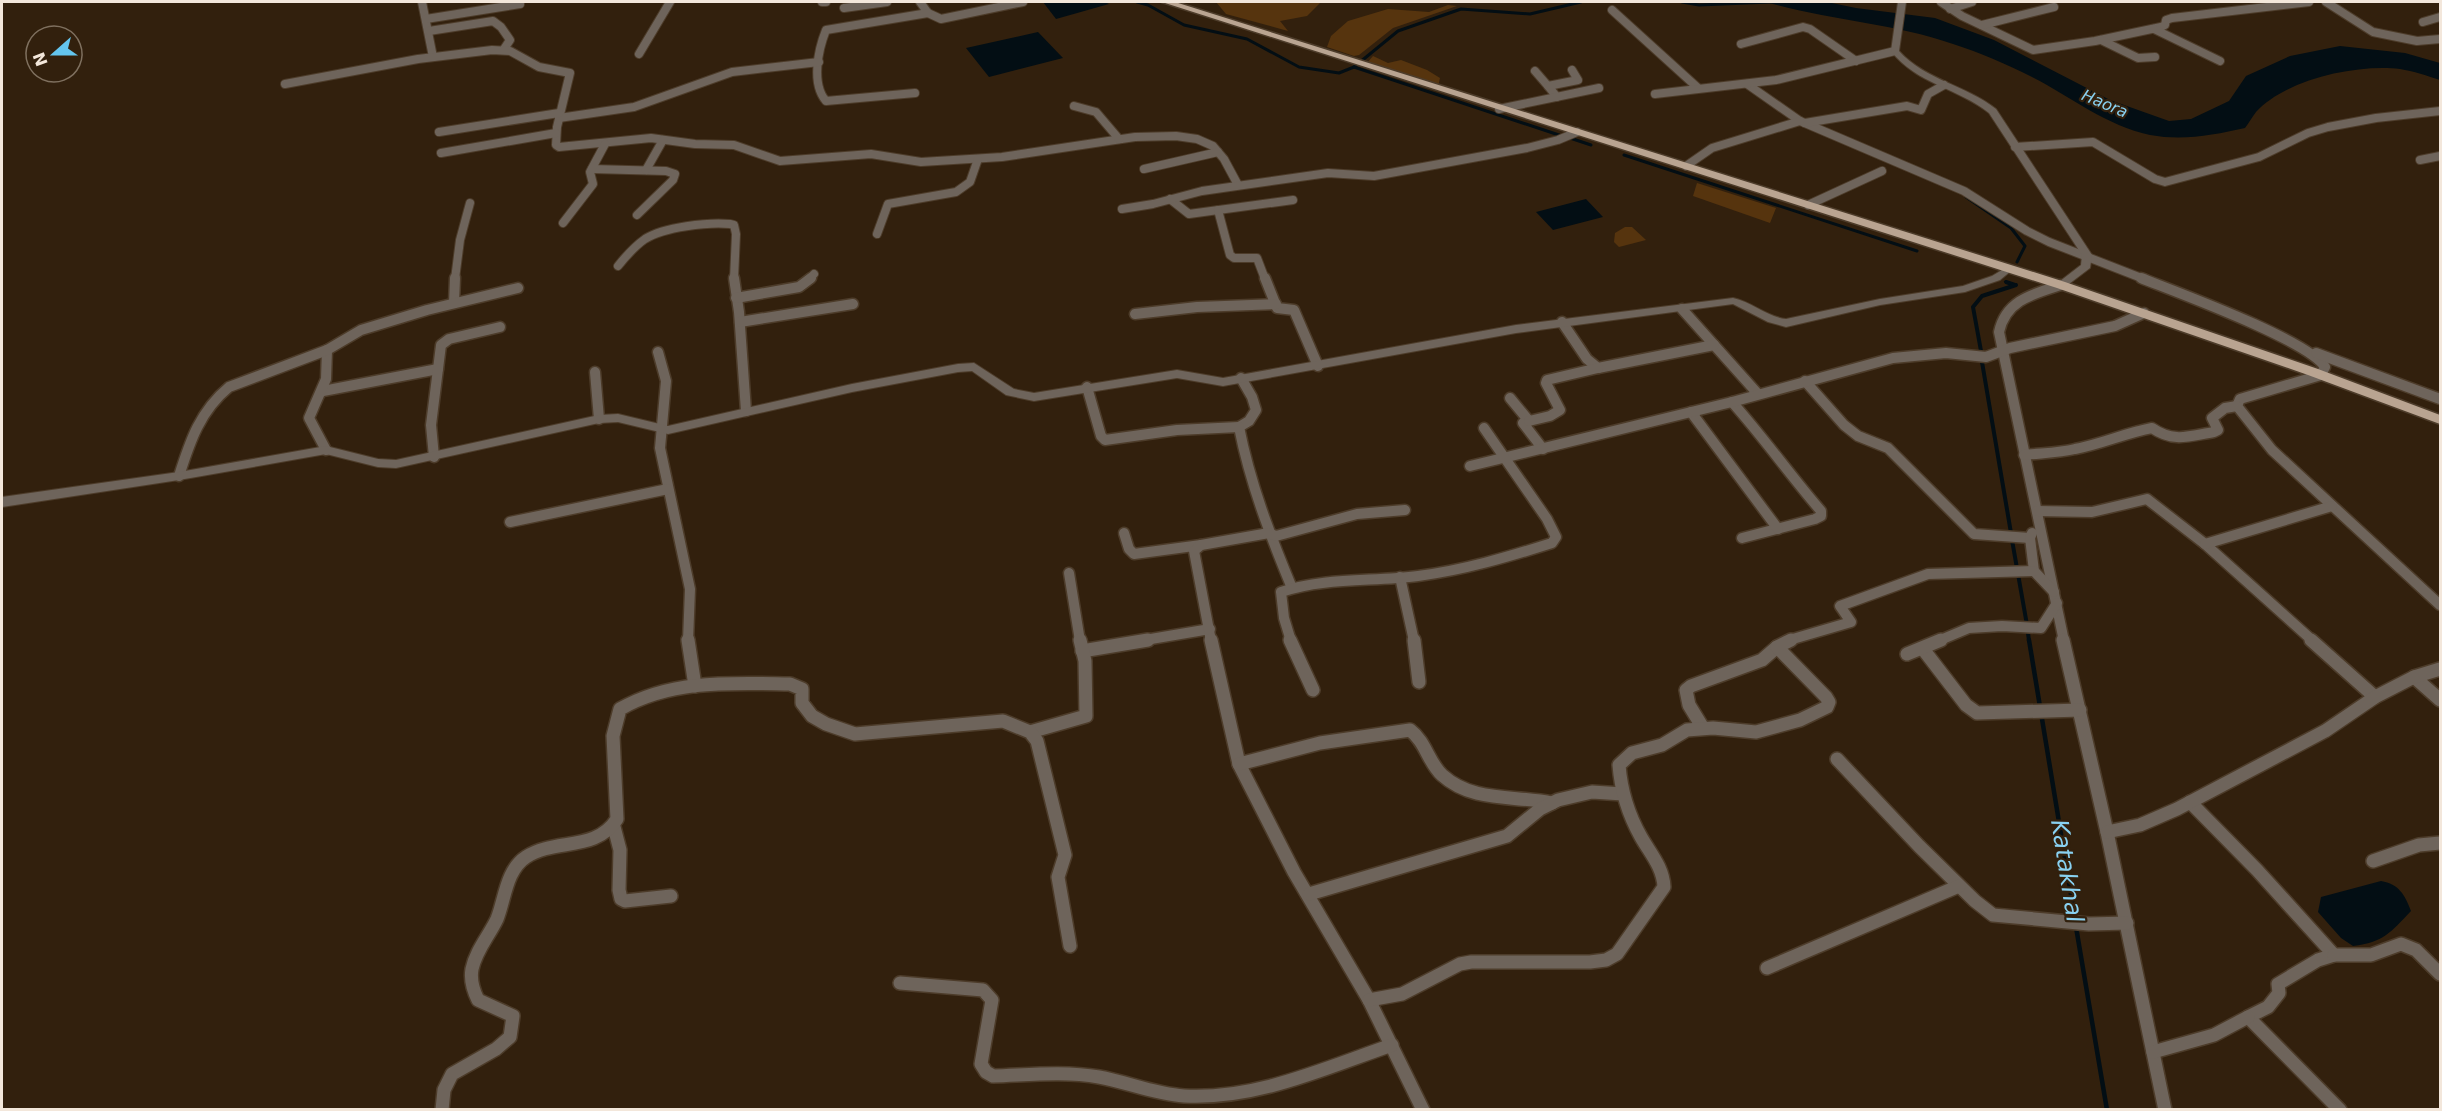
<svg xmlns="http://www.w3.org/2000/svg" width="2442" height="1111" font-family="'DejaVu Sans',sans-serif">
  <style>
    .green { fill: #56340e }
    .water { fill: #030e14 }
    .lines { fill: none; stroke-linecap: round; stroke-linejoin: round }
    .stream-far2 { stroke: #030e14; stroke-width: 3 }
    .stream-far1 { stroke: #030e14; stroke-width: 4 }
    .stream { stroke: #030e14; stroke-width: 4.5 }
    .minor-far2-casing { stroke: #4d3c2a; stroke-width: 10 }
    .minor-far1-casing { stroke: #4d3c2a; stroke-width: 13 }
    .minor-casing { stroke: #4d3c2a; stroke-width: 16 }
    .tertiary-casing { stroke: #4d3c2a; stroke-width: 2 }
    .primary-casing { stroke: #4d3c2a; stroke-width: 3 }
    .minor-far2 { stroke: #6e645b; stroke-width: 8 }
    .minor-far1 { stroke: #6e645b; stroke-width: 10 }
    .minor { stroke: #6e645b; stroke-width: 13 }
    .tertiary { fill: #6e645b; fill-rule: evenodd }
    .primary { fill: #b9a491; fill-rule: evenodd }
    .labels { text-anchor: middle; stroke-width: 4.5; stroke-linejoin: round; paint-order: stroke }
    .far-water-label { font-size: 16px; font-style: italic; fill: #89d1f1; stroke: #32200d }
    .near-water-label { font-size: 24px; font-style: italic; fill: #89d1f1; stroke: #32200d }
  </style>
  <rect width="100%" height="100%" fill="#32200d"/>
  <g class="green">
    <polygon points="1216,2 1321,2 1307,16 1280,21 1288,31 1226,14"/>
    <polygon points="1448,5 1457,6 1393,28 1359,55 1354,56 1327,47 1331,36 1348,21 1388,9 1429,12"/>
    <polygon points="1373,56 1388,63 1401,60 1427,70 1440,78 1438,87 1367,63"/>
    <polygon points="1697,183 1776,208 1770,223 1693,196"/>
    <polygon points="1625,227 1632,227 1646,240 1619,247 1614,242 1615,233"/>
  </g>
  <g class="water">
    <polygon points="1043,2 1105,2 1109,4 1056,19"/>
    <path d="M 1766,2 L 1827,2 L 1856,8 L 1935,18 L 1994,40 L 2110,100 L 2169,121 L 2191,119 L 2229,101 L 2246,76 L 2290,56 L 2340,46 L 2405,53 L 2440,63 L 2440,80 C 2428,76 2413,71 2400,69 C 2357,64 2286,79 2256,112 C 2252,117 2249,123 2245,128 C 2214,135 2183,141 2150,135 C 2107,126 2071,97 2032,77 C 2009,65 1978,52 1953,44 C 1892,23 1827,20 1766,2 Z"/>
    <polygon points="1038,32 1063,58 989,77 966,48"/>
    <polygon points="1586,199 1603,217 1553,230 1536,212"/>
    <path d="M 2381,881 C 2399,884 2405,895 2411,911 C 2390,933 2384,942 2353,946 L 2341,938 L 2318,912 L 2321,897 Z"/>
  </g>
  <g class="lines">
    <g class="stream-far2">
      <polyline points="1137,2 1148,5 1184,25 1247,39 1299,67 1339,73 1354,67 1398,31 1461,9 1530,14 1581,2"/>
      <polyline points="1682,2 1699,5 1771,2"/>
      <polyline points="1354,67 1562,136"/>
      <polyline points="1570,138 1591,145"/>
      <polyline points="1624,155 1917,251"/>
      <polyline points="1966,197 2011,228 2025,246 2017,262"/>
    </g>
    <g class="stream-far1">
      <polyline points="2006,282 2015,285"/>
      <polyline points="1981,351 1973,307 1982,296 2016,285"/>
      <polyline points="1982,362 2011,533"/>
      <polyline points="2012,540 2027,625"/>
      <polyline points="2028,633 2029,641"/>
    </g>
    <g class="stream">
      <polyline points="2029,640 2075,919"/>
      <polyline points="2076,927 2107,1110"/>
    </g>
    <g class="minor-far2-casing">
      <g id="minor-far2">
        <polyline points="422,2 433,57"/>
        <polyline points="822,2 826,2"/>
        <polyline points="920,2 928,13 941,19 1023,2"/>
        <polyline points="1941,2 1962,16 2033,50 2095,41 2161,27 2165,25 2166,20 2172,18 2309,2"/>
        <polyline points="2326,2 2373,32 2417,41 2440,39"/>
        <polyline points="844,8 887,2"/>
        <polyline points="1950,9 1972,2"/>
        <polyline points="1612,10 1698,88"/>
        <polyline points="426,19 520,4"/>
        <polyline points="2423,22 2440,17"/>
        <polyline points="1982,25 2054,7"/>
        <polyline points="2154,29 2220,61"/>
        <polyline points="429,31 493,21 501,27 510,40 504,49"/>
        <polyline points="2101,40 2138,58 2155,57"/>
        <polyline points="1741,44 1803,27 1810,29 1856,61"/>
        <polyline points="639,54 670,2"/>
        <polyline points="1535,71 1548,86"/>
        <polyline points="285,84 418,59 492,50 510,51 539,67 570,73 557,127 556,145 559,147 651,138 695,144 734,145 780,161 871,154 921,162 1002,157 1135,137 1176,136 1197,139 1213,146 1224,159 1238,185"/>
        <polyline points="1747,84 1800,121 1964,191 2027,231 2049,242 2144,279"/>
        <path d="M 915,93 L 826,101 C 811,84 818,50 826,30 L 928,13"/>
        <polyline points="1655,94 1776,80 1895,51"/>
        <polyline points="1557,97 1548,86 1578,80 1572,70"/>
        <polyline points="1074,106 1096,112 1119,139"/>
        <polyline points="1499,109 1599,88"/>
        <polyline points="559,118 634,107 732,72 819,62"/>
        <polyline points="1805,123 1907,106 1921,110 1928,94 1944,85"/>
        <polyline points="439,132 559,113"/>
        <polyline points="2015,147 2093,142 2155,179 2165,182 2259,157 2308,133 2328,127 2376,118 2440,111"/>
        <polyline points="441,153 556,133"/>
        <polyline points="2420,160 2440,156"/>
        <polyline points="1686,166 1712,148 1800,121"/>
        <polyline points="592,169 666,171 675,174 673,180 637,215"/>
        <polyline points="1144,169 1218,152"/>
        <polyline points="646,170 663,140"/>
        <polyline points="1170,199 1189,214 1293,200"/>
        <polyline points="1808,205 1882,171"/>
        <polyline points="1122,209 1153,204 1202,191 1328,173 1374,176 1527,148 1558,140 1577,132"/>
        <polyline points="1218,210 1230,255 1234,258 1257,258 1265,279"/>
        <polyline points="563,223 593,184 590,172 605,144"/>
        <polyline points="877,234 888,204 956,192 970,182 978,159"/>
        <path d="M 618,266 C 626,256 635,246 645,239 C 664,227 708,222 730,224 L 734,225 L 736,234 L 734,279"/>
        <polyline points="455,279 460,240 470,203"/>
        <polyline points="809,279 814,274"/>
      </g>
    </g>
    <g class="minor-far1-casing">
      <g id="minor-far1">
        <polyline points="734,278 739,312 746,411"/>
        <polyline points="1265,278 1277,308 1294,310 1318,366"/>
        <path d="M 2141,278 C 2176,292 2308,340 2325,367 L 2321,375 L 2240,399 L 2237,406 L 2272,450 L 2440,605"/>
        <path d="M 2061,285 C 2033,294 2006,300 1999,332 L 2064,641"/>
        <polyline points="736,298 799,287 811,278"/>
        <polyline points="454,303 455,278"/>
        <polyline points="1682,309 1758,394"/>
        <polyline points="1135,314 1197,307 1276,304"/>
        <polyline points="740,322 853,304"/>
        <polyline points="1562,322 1587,359 1598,368 1714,345"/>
        <polyline points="658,352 666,381 660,448 690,589 688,641"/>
        <polyline points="2316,353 2440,399"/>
        <polyline points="595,372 599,419"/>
        <path d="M 1241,378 L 1252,397 L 1256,410 L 1249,421 L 1239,427 C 1250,483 1270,535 1292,588"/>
        <polyline points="1805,381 1844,425 1858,436 1888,448 1974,534 2030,538"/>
        <polyline points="1087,387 1101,436 1105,440 1177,430 1239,427"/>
        <polyline points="323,391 438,369"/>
        <polyline points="1510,398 1529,421 1523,423 1543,449"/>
        <path d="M 1732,402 C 1764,438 1790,475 1821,511 L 1821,516 L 1815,519 L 1742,538"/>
        <polyline points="1691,412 1778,529"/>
        <polyline points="1529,421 1550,416 1560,410 1546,383 1547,380 1598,368"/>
        <polyline points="326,450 309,418 326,379 327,350"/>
        <path d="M 2024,455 C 2041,453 2059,453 2075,449 C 2102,444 2125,433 2152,428 C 2174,443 2189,436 2214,432 L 2218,430 L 2212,418 L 2225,408 L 2237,406"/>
        <polyline points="434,457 431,425 441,345 449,339 500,327"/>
        <polyline points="1470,466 1732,402 1893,358 1946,353 1986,357 2010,348 2115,326 2144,313"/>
        <path d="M 179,476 C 190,441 200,411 229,387 L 327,350 L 361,330 L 427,310 L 518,288"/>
        <polyline points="2037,511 2092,512 2147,499 2205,544 2313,641"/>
        <polyline points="510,522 668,489"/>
        <polyline points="1124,533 1129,549 1134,554 1201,545"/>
        <polyline points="2032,533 2030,538 2034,571 2054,592"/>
        <polyline points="2205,544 2332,506"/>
        <polyline points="1069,573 1080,641"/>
        <polyline points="1400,577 1414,641"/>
        <polyline points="1139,641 1210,629"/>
        <polyline points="1211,641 1194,551 1201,545 1269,533 1276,536 1357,514 1405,510"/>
        <path d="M 1291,641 L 1284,618 L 1281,592 C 1325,577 1372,582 1418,576 C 1464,570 1508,557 1552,543 L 1556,537 L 1547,519 L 1484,428"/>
        <polyline points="1786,641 1851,622 1840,606 1928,574 2034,571"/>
        <polyline points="1938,641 1969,628 2002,626 2041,628 2057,603"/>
      </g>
    </g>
    <g class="minor-casing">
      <g id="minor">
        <polyline points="688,640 695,686"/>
        <polyline points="1211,640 1239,764 1294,872 1369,1000 1423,1110"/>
        <polyline points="1290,640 1313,690"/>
        <polyline points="1414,640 1419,682"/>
        <polyline points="2063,640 2107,832 2165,1110"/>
        <polyline points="2311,640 2375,697"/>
        <polyline points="1923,649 1966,705 1977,713 2080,710"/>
        <polyline points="1082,651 1148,640"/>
        <polyline points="1907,654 1941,640"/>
        <polyline points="2414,677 2440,700"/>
        <polyline points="1703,728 1689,705 1686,690 1691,686 1762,660 1777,647"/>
        <polyline points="1030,732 1086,716 1085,661 1080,640"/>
        <polyline points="1837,759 1919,846 1975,901 1993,915 2089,924 2127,923"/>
        <path d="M 1239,764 L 1320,743 L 1410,730 C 1426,742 1428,762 1442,775 C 1473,803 1514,795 1552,803"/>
        <polyline points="2190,802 2257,870 2334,955 2318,960 2278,984 2279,993 2268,1007 2248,1017 2340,1110"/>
        <polyline points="614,827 620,850 619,890 621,899 625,901 671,896"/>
        <polyline points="2107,832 2140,825 2177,809 2325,731 2375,697 2414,677 2440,669"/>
        <polyline points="2373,861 2419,845 2440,843"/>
        <polyline points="1309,894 1507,836 1540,809 1558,800 1592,792 1623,794"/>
        <polyline points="2334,955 2371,955 2401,944 2416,950 2440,974"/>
        <polyline points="1767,968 1959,886"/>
        <path d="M 900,983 L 983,990 L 992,1000 L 981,1064 L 986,1072 L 993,1076 C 1028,1075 1064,1071 1099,1077 C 1127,1082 1154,1094 1184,1096 C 1256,1100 1325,1068 1392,1045"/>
        <path d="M 1369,1000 L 1402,994 L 1460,964 L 1471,962 L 1590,962 L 1606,960 L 1617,954 L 1664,887 C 1663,867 1650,853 1641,837 C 1628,814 1621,791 1619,765 L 1632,753 L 1662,745 L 1687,730 L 1713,728 L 1756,732 L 1800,720 L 1827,707 L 1829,702 L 1826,697 L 1777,647 L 1791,640"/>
        <polyline points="2153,1052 2214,1035 2248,1017"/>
        <path d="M 442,1110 L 444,1090 L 452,1074 L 496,1049 L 510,1037 L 513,1016 L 478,1000 C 473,990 470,980 472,969 C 476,950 489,936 497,919 C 505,899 506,870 526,857 C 555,838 596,852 617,819 L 613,736 L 620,709 C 672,679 732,683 790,684 L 802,689 L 802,703 L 812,716 L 826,724 L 855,734 L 1003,721 L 1030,732 L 1037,741 L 1065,855 L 1058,877 L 1070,946"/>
      </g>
    </g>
    <g class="tertiary-casing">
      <g id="tertiary">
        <path d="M 1898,2 L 1906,2 L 1899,51 C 1925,80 1966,85 1996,109 L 2092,255 L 2090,268 L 2065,287 L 2057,287 L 2055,285 L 2081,265 L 2082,255 L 1989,113 C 1958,88 1916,84 1891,51 Z"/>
        <path d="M 2007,267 L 2012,270 L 2000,280 L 1965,292 L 1880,305 L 1786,327 L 1768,322 L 1733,304 L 1516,333 L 1223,386 L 1177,378 L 1034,401 L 1006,395 L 972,371 L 958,372 L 852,392 L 668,434 L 618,422 L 599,423 L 396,468 L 378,467 L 326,454 L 179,480 L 2,507 L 2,497 L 179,472 L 326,446 L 378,459 L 396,460 L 599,415 L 618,414 L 668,426 L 852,384 L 958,364 L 974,363 L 1014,389 L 1034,393 L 1177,370 L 1223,378 L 1516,325 L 1733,298 C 1752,302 1767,317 1786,319 L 1880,299 L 1963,286 L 1992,276 Z"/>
      </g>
    </g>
    <g class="primary-casing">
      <polygon id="primary" points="1162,2 1175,2 2065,282 2318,369 2440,415 2440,424 2308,375 2057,288"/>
    </g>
    <use href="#minor-far2" class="minor-far2"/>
    <use href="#minor-far1" class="minor-far1"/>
    <use href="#minor" class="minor"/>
    <use href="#tertiary" class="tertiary"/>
    <use href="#primary" class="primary"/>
  </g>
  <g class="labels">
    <g class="far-water-label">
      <text transform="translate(2105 103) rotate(23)" y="6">Haora</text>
    </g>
    <g class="near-water-label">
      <text transform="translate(2067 871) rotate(81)" y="8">Katakhal</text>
    </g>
  </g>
  <rect width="2442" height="1111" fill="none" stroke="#f3e7db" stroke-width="6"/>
  <g transform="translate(54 54) rotate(249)"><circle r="28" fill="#32200d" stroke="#7f705f" stroke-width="1.5"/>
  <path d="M0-4.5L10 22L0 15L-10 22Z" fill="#64c5ee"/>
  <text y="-9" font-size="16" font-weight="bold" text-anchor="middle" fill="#f3e7db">N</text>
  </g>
</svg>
